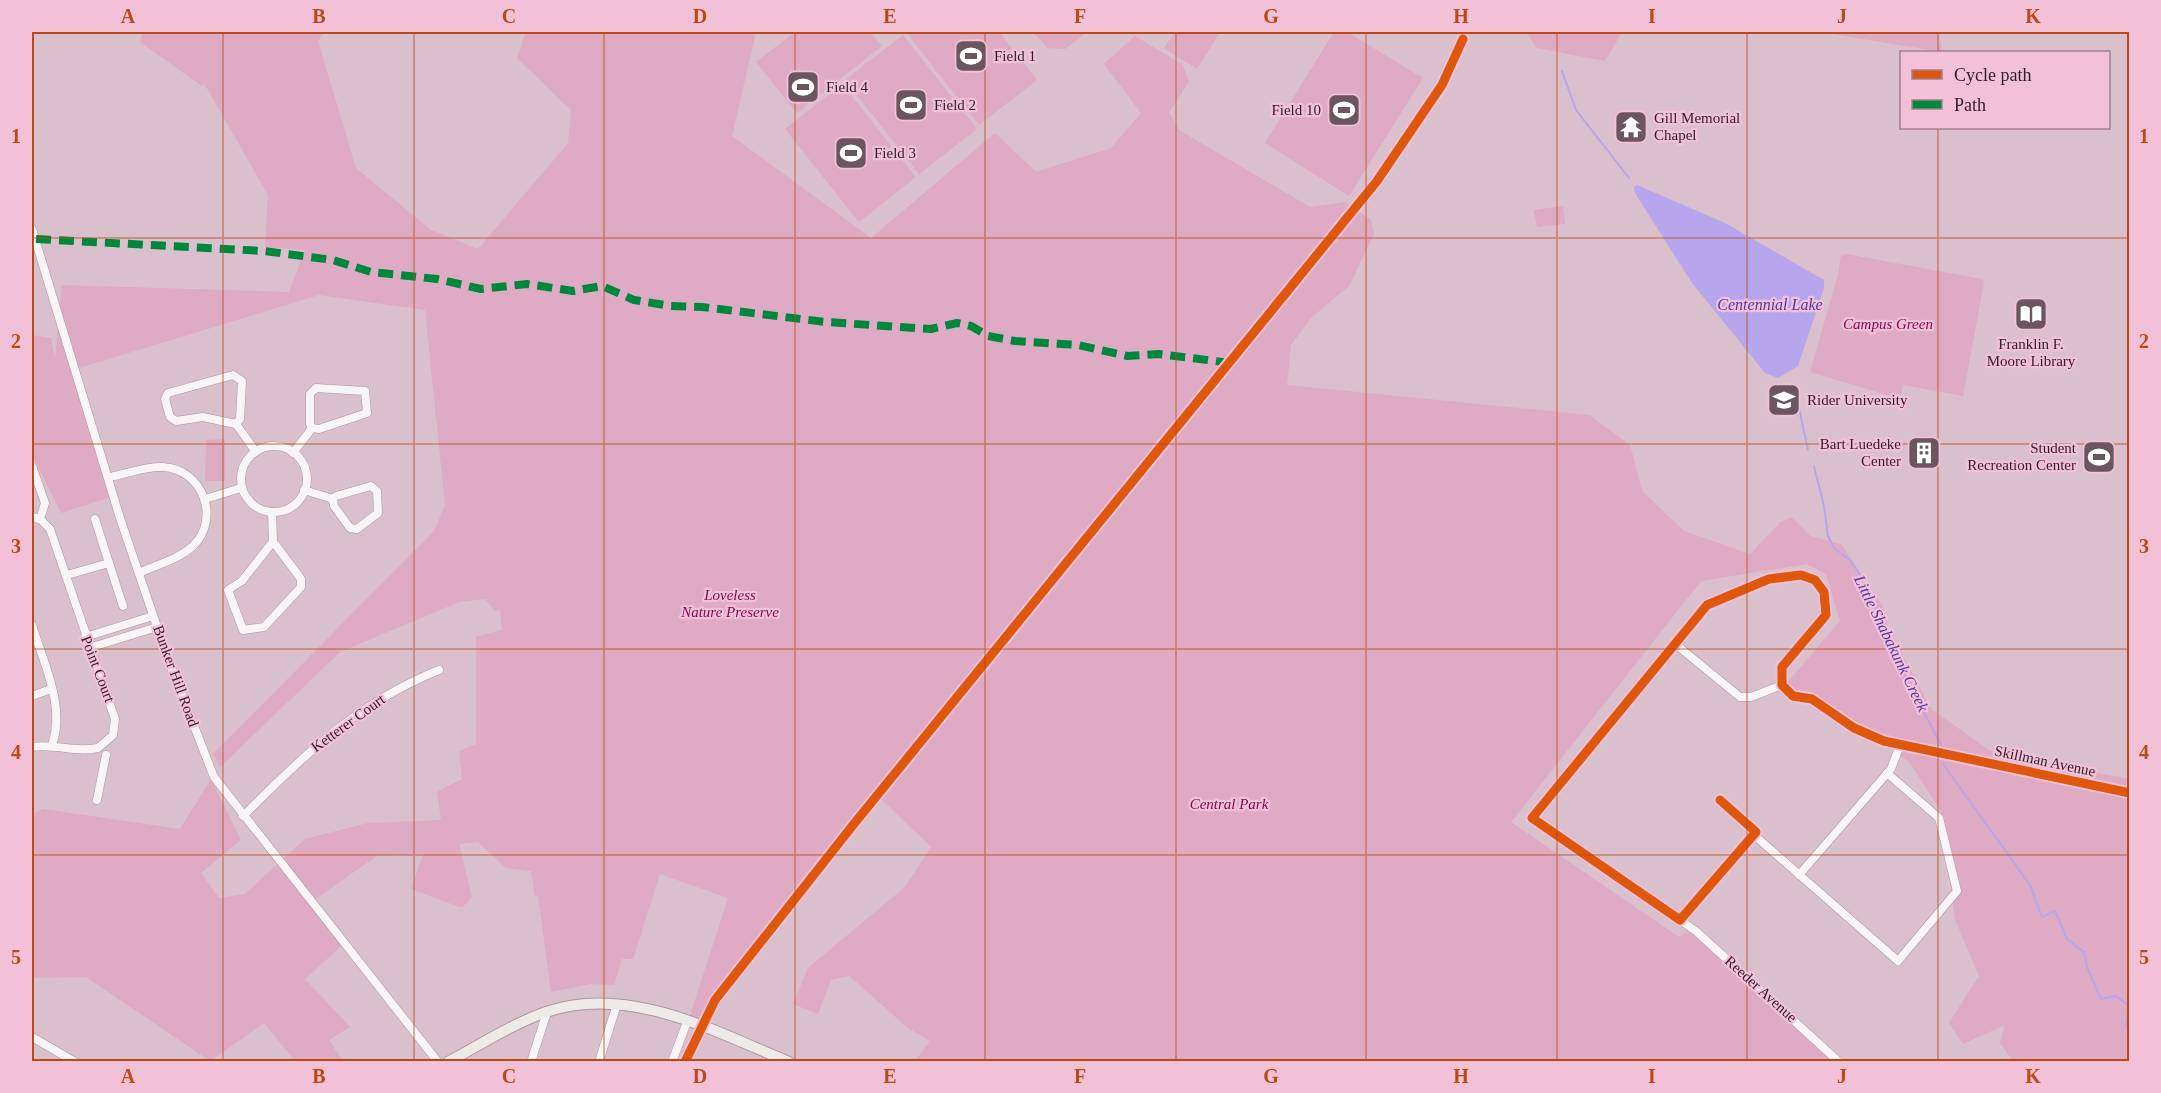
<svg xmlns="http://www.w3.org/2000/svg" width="2161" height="1093" font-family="'Times New Roman',serif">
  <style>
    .green { fill: #deaac4 }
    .water { fill: #b7a6ed }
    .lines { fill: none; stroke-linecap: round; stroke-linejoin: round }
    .stream { stroke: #b7a6ed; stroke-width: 2 }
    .street-casing { stroke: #ab96a1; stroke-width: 9 }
    .secondary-casing { stroke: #ab96a1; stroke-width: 12 }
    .street { stroke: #f9f5f7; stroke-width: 8 }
    .secondary { stroke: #eeeae7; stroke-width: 10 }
    .quiet { stroke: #00873e; stroke-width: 8; stroke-dasharray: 15 8; stroke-linecap: butt }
    .cycleway-casing { stroke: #f2c1d8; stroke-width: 13 }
    .cycleway { stroke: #df560d; stroke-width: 9 }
    .grid { fill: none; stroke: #ba4a12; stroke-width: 1.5; stroke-opacity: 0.55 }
    .labels { text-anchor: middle; stroke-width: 4.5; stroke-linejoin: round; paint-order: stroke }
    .poi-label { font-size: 15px; fill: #2f1d26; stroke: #f2c1d8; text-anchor: start }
    .park-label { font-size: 15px; font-style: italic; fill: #840859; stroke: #f2c1d8 }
    .street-label { font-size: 15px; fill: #2f1d26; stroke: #f2c1d8 }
    .water-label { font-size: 16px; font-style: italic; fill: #5036a3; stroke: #f2c1d8 }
    .neatline { fill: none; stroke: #ba4a12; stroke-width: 2 }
    .grid-label { font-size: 20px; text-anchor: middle; font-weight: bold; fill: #ba4a12 }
  </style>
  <rect width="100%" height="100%" fill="#dabfcc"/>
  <g class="green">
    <polygon points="143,32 324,32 318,41 356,168 431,230 478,249 568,143 571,110 517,58 526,32 756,32 732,136 871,238 995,133 1036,172 1111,148 1141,113 1104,64 1135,36 1183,65 1189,82 1169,112 1179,130 1310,207 1345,202 1371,220 1374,234 1349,286 1311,318 1291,345 1287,385 1589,415 1630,445 1642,491 1684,531 1750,554 1781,522 1792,517 1810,536 1841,544 1885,610 1888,627 1931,709 1989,750 2004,755 2129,779 2129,1061 2013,1061 2000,1043 2005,1025 1963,1044 1949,1023 1979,976 1955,920 1941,811 1909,762 1883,742 1782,689 1840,621 1826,574 1807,564 1701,581 1511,822 1679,937 1689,930 1831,1061 915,1061 930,1041 908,1028 849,976 831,980 818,1014 793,1004 808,968 905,887 931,847 873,791 792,892 703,1032 687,1025 728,898 660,874 633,959 622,959 614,985 590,984 551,992 538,896 535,896 531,871 506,868 478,842 459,844 472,897 462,908 411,889 423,854 377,856 311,902 346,942 305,979 350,1027 329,1040 343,1061 295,1061 264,1023 210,1061 86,977 34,978 32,970 32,814 43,809 180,829 211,779 241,840 201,873 219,898 245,894 305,839 368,823 441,820 437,792 462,779 459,751 476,744 476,637 502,630 500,610 495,611 485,599 459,602 340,652 220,767 213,754 434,531 445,505 425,310 319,295 79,368 91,425 114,496 61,513 32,454 32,335 51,338 55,360 62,285 289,292 305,250 265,247 268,195 204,83 202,86 140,42"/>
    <polygon points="795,32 870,32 882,46 797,113 756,62"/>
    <polygon points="906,32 999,32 1037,80 979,125"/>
    <polygon points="1033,32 1087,32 1065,49 1048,48"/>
    <polygon points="1175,32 1220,32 1197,69 1164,48"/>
    <polygon points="1334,32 1347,32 1423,78 1349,196 1265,143"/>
    <polygon points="1526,32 1622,32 1605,61 1537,48"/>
    <polygon points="1821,32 1925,32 1939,35 1942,52"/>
    <polygon points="903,35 977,129 919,174 845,80"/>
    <polygon points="842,84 916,177 859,222 785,129"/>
    <polygon points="1563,206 1565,224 1537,227 1534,210"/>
    <polygon points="1846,254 1982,279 1984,282 1963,396 1903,385 1900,399 1810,372 1838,275 1841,255"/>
    <polygon points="225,439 225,481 205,481 206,440"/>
  </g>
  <polygon class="water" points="1637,185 1725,223 1824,280 1824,288 1798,366 1778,378 1765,373 1692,283 1635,193 1634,187"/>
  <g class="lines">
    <g class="stream">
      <polyline points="1562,71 1576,110 1629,178"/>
      <polyline points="1794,385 1808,450"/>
      <polyline points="1814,466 1824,506 1828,536 1834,548 1850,560 1866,583 1889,645 1941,745"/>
      <path d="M 1943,764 L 2030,885 L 2042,917 L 2055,911 L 2067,939 L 2084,952 C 2086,970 2094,982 2101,999 L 2116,996 L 2129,1006 L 2126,1025 L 2130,1030"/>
    </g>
    <g class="street-casing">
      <g id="street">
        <polyline points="32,229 120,518 169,662 214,777 438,1062"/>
        <polygon points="233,375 242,381 240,419 236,424 203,417 176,421 170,417 165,399 168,393"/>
        <polygon points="316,388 365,391 367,413 319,429 312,428 310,424 310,394"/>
        <polyline points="236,424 256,452"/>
        <circle cx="274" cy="479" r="33"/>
        <polyline points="293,453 312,428"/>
        <polyline points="32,466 45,503 40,519"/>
        <path d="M 109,477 C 127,474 145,466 163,467 C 203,469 221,519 193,546 C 179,559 156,565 139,573"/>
        <polygon points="371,486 377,491 378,513 357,529 350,528 334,506 333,499 336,496"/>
        <polyline points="304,490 333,499"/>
        <polyline points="205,499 241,488"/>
        <polyline points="272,512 273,543"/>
        <path d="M 32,517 L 40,519 L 50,529 L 115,719 L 113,735 L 98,748 C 76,753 54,743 32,747"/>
        <polyline points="95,519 109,563"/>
        <polygon points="271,544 275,544 301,579 301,587 264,627 243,630 228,590 242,581"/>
        <polyline points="67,575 109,563 123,606"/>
        <path d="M 32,625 C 43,662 66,706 52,745"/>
        <polyline points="85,637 153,616"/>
        <polyline points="1674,643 1740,697 1751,697 1782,685"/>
        <polyline points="89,648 157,627"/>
        <polyline points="32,696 51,689"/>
        <polyline points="97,800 106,755"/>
        <polyline points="1720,800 1756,832 1680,920 1532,818 1707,605 1769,579 1801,575 1815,580 1824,592 1826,615 1782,667 1782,685 1793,696 1812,699 1854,728 1884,741 2130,793"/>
        <path d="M 243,816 C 304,755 357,703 439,670"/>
        <polyline points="1754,835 1898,961 1957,891 1939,818 1887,773"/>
        <polyline points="1799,875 1891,769 1900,745"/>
        <polyline points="1680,920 1697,932 1839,1062"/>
        <polyline points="32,1037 75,1062"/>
        <polyline points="531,1062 547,1012"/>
        <polyline points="599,1062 617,1004"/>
        <polyline points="672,1062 687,1022"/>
      </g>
    </g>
    <g class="secondary-casing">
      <path id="secondary" d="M 448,1062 C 480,1045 512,1024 546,1012 C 628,984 714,1031 789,1062"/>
    </g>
    <use href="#street" class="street"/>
    <use href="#secondary" class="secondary"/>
    <polyline class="quiet" points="36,239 264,251 333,260 371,272 437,279 481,289 527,284 573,291 602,286 634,300 671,306 702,307 826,322 931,329 957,323 971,326 988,336 1015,341 1078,345 1127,356 1159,354 1231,363"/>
    <g class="cycleway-casing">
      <g id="cycleway">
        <polyline points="1720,800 1756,832 1680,920 1532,818 1707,605 1769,579 1801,575 1815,580 1824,592 1826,615 1782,667 1782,685 1793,696 1812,699 1854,728 1884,741 2130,793"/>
        <polyline points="685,1062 715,1000 853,825 1377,181 1442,85 1463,39"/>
      </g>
    </g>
    <use href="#cycleway" class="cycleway"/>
  </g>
  <path class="grid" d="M 223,32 L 223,1062M 414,32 L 414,1062M 604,32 L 604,1062M 795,32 L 795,1062M 985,32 L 985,1062M 1176,32 L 1176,1062M 1366,32 L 1366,1062M 1557,32 L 1557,1062M 1747,32 L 1747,1062M 1938,32 L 1938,52M 1938,128 L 1938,1062M 32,238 L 2130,238M 32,444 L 2130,444M 32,649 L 2130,649M 32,855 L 2130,855"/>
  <defs>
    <g id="stadium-square" transform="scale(1.725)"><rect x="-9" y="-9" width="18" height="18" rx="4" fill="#6b5660" stroke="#f2c1d8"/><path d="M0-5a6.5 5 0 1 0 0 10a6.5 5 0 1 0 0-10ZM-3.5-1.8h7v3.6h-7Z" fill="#fff"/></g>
    <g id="temple-square" transform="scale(1.725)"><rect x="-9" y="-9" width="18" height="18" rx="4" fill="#6b5660" stroke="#f2c1d8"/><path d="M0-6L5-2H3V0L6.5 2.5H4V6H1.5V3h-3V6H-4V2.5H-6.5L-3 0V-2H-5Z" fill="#fff"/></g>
    <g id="library-square" transform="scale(1.725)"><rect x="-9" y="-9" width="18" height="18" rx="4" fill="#6b5660" stroke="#f2c1d8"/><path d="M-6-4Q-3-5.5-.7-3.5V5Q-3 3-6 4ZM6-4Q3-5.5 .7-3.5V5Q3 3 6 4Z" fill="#fff"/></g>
    <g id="university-square" transform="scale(1.725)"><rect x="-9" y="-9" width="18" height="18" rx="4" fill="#6b5660" stroke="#f2c1d8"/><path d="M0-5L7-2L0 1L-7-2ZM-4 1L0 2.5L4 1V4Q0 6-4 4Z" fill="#fff"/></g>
    <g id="building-square" transform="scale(1.725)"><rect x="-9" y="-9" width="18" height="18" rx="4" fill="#6b5660" stroke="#f2c1d8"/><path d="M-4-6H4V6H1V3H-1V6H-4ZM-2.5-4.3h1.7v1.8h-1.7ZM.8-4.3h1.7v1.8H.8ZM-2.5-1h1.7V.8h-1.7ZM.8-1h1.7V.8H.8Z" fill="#fff"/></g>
  </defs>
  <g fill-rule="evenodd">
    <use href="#stadium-square" x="971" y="56"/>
    <use href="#stadium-square" x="803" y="87"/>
    <use href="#stadium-square" x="911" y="105"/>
    <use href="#stadium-square" x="1344" y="110"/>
    <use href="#temple-square" x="1631" y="127"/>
    <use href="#stadium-square" x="851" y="153"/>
    <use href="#library-square" x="2031" y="314"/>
    <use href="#university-square" x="1784" y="400"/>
    <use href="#building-square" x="1924" y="453"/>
    <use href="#stadium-square" x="2099" y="457"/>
  </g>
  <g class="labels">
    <g class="poi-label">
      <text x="994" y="61">Field 1</text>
      <text x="826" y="92">Field 4</text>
      <text x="934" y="110">Field 2</text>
      <text x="1321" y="115" text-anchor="end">Field 10</text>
      <text x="1654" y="123">Gill Memorial<tspan x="1654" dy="17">Chapel</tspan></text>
      <text x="874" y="158">Field 3</text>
      <text x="2031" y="349" text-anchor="middle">Franklin F.<tspan x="2031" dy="17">Moore Library</tspan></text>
      <text x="1807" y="405">Rider University</text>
      <text x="1901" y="449" text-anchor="end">Bart Luedeke<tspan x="1901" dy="17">Center</tspan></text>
      <text x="2076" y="453" text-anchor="end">Student<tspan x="2076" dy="17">Recreation Center</tspan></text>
    </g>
    <g class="park-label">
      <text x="1888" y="329">Campus Green</text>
      <text x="730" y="600">Loveless<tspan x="730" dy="17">Nature Preserve</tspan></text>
      <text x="1229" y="809">Central Park</text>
    </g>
    <g class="street-label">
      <text transform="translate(98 669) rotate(69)" y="5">Point Court</text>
      <text transform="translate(176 676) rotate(70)" y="5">Bunker Hill Road</text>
      <text transform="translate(348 723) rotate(-36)" y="5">Ketterer Court</text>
      <text transform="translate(2045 761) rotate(12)" y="5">Skillman Avenue</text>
      <text transform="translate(1761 989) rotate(42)" y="5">Reeder Avenue</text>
    </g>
    <g class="water-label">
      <text x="1770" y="310">Centennial Lake</text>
      <text transform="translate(1892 643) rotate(64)" y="6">Little Shabakunk Creek</text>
    </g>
  </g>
  <rect width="2161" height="1093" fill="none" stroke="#f2c1d8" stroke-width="66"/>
  <rect x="1900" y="51" width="210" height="78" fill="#f2c1d8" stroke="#a47f91" stroke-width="1.5"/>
  <rect x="1912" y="70" width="30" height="9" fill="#df560d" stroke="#a47f91" stroke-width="1.5"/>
  <text x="1954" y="81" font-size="18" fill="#2f1d26">Cycle path</text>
  <rect x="1912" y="100" width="30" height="9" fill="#00873e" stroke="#a47f91" stroke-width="1.5"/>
  <text x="1954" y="111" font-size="18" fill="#2f1d26">Path</text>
  <rect x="33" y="33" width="2095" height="1027" class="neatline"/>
  <g class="grid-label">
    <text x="128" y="23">A</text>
    <text x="319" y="23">B</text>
    <text x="509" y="23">C</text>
    <text x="700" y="23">D</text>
    <text x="890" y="23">E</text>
    <text x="1080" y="23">F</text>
    <text x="1271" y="23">G</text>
    <text x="1461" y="23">H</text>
    <text x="1652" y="23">I</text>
    <text x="1842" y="23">J</text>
    <text x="2033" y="23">K</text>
    <text x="16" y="143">1</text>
    <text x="2144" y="143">1</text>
    <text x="16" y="348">2</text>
    <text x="2144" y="348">2</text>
    <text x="16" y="553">3</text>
    <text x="2144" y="553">3</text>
    <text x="16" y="759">4</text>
    <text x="2144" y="759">4</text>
    <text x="16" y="964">5</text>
    <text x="2144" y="964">5</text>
    <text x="128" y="1083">A</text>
    <text x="319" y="1083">B</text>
    <text x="509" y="1083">C</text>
    <text x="700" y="1083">D</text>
    <text x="890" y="1083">E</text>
    <text x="1080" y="1083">F</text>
    <text x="1271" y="1083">G</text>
    <text x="1461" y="1083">H</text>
    <text x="1652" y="1083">I</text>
    <text x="1842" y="1083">J</text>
    <text x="2033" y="1083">K</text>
  </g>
</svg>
